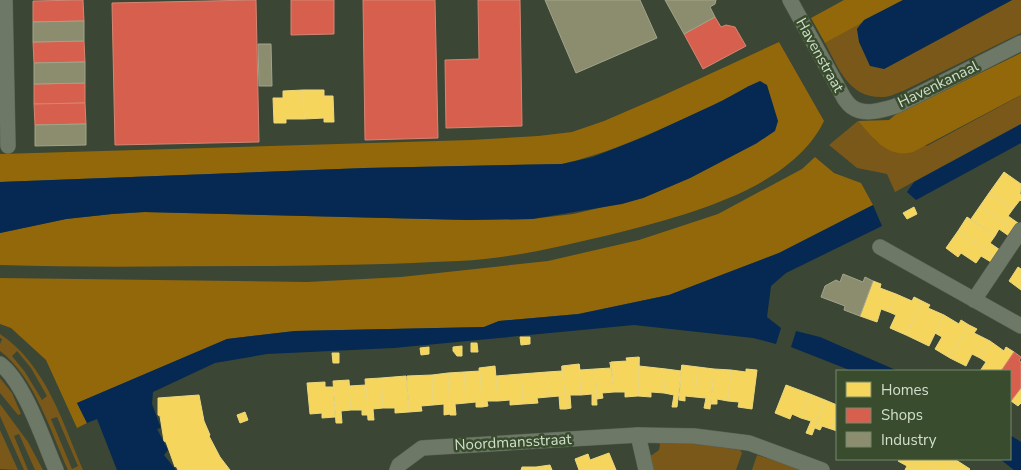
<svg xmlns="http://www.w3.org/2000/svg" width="1021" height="470" font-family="'Nunito Sans',sans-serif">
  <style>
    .green { fill: #795819; fill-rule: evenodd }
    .forest { fill: #92680b }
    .water { fill: #052952 }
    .homes { fill: #f6d55c; stroke: #ebd87e }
    .shops { fill: #d6604d; stroke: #d58673 }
    .industry { fill: #8c8c6e; stroke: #a1a58a }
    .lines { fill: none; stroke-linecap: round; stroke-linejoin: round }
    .street-casing { stroke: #5a6355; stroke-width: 16 }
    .street { stroke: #6d7867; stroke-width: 15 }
    .labels { text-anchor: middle; stroke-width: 5; stroke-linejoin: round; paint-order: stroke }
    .street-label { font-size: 15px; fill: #d2dfcc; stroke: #394d2e }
  </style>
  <rect width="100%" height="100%" fill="#3b4635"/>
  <g class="green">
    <path d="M 1012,0 L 1021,0 L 1021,33 L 903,91 C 897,93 890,97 884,97 C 849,99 839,69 825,43 L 864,20 L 857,29 L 884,69 Z"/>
    <polygon points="1021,95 1021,124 895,192 887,174 857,168 829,145 858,121 877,142 927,146"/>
    <path d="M 0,334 C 46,365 62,421 83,470 L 68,470 C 51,432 34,376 0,351 L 0,344 L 2,339 L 0,338 ZM 17,351 L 31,368 L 47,396 L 42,400 L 25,372 L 12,356 ZM 57,417 L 78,466 L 72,469 L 51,419 Z"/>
    <polygon points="0,378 12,393 21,414 18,415 0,393"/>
    <polygon points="0,404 28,442 43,470 35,470 19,434 14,436 28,470 24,470 0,416"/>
    <polygon points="0,430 18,470 0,469"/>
    <polygon points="658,441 693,443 740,450 742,453 736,470 653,470 648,455 652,455 659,450 660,445"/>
    <polygon points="757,455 805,470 752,470"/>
  </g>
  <g class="forest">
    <polygon points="844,0 903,0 825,43 811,18"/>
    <path d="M 779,42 L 824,121 C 791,189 688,214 621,232 C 576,243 531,254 485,259 C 468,261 450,261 433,262 C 380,265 326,265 273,266 C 182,266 91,268 0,265 L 0,233 L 66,219 L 112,214 L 145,212 L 468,220 L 532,219 L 573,214 L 643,198 L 690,178 L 757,143 L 749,86 C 723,101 697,113 670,125 C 634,141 601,155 562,164 L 365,168 L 0,182 L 0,154 L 471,140 L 538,136 L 572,132 L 604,121 L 662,96 Z"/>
    <path d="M 1021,53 L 1021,95 L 913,152 C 888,159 873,138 858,121 L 889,120 L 895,115 Z"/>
    <polygon points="815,157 834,173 861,183 873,205 779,253 669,295 578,314 499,321 484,327 295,331 227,339 77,403 87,423 77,428 46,360 11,328 0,324 0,278 307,282 401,277 548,261 639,240 718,214 802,169"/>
  </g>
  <g class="water">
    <polygon points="903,0 1012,0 884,69 870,66 859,42 857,29 864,20"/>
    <polygon points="760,81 767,85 778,121 775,131 757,143 690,178 643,198 622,204 532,219 468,220 144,212 112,214 66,219 0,233 0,182 365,168 562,164 593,157 644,137 722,101 749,86"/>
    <polygon points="1021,124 1021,143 916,200 907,192 914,182"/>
    <polygon points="873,205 882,226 786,273 771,286 767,317 781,328 776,344 753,338 634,325 394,348 267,354 215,363 153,392 152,404 161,428 157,429 168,450 164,455 176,470 117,470 97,419 87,423 77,403 227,339 295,331 484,327 499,321 579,314 669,295 779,253"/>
    <polygon points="796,331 820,337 898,371 852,371 791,347"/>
    <polygon points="1010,435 1021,442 1021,470 1014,470 1000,459 1010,459"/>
  </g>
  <g class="homes">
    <polygon points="303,90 304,119 286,119 286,123 274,123 273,98 283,98 283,91"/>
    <polygon points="303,90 324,90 324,96 333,96 334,122 324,122 324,118 304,119"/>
    <polygon points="1004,172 1021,184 1020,194 1021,195 1021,201 1020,200 1013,209 989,193"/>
    <polygon points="989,193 1013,209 1008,216 1018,223 1014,230 980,206"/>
    <polygon points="980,206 1014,230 1009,236 999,229 995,236 971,219"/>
    <polygon points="914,207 917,214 907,219 903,213"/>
    <polygon points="967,217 995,236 990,243 1000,250 995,256 958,231"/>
    <polygon points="958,231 995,256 991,262 981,256 976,263 961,253 958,257 946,248"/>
    <polygon points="1018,267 1021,269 1021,290 1009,281"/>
    <polygon points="873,281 881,284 880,288 896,294 889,312 881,309 877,322 860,316"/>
    <polygon points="896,294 912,301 914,297 922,301 906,335 890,328 896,315 889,312"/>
    <polygon points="922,301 930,305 928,308 944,315 929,346 906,335"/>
    <polygon points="944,315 959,324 961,320 969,325 950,358 935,349 942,337 935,333"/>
    <polygon points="969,325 977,329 974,333 990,341 980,358 972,354 966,366 950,358"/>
    <polygon points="520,337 530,337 530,344 521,345"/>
    <polygon points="990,341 1004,351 1006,347 1014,352 1001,371 980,371 986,362 980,358"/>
    <polygon points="471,343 477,343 478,352 471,352"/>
    <polygon points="462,346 462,356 457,356 453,351 453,347"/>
    <polygon points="429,347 429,354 421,355 420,348"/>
    <polygon points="332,353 339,353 339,363 333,363"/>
    <polygon points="639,357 639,366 666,369 664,393 651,392 651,397 638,396"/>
    <polygon points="639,357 638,396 625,397 625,392 614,392 611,362 627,361 626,358"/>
    <polygon points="610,362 614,392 602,393 603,398 597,399 595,369 611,368"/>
    <polygon points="579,364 581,395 570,395 571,408 566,409 562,366"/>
    <polygon points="579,364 580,370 595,369 597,405 592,405 592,394 581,395"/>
    <polygon points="682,365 698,367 695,397 685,396 685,401 679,400"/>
    <polygon points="682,365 677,407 672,407 674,395 664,393 666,369 681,371"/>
    <polygon points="495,366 498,401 487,401 488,406 482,407 479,368"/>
    <polygon points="562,366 566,409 560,409 559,396 548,397 547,372 562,371"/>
    <polygon points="698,367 714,369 710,409 704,408 706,398 695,397"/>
    <polygon points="714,369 731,370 728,401 717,399 717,404 711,404"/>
    <polygon points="746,369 757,370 752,409 738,407 739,402 728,401 731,370 746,372"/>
    <polygon points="480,371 482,407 476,407 476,402 466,403 464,372"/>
    <polygon points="464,372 466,403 455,404 456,415 450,415 448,373"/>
    <polygon points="547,372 548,397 537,398 538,403 523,404 521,374"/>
    <polygon points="448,373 450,414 444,415 444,404 433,405 432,375"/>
    <polygon points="521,374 523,404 510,405 510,400 498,401 496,376"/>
    <polygon points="432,375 433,405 421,406 422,411 409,412 407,376"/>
    <polygon points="406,376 409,412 395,413 395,408 383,408 381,378"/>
    <polygon points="381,378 383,408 373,409 374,420 368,420 365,379"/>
    <polygon points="349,380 351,410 341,411 342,423 336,423 333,381"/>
    <polygon points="325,382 325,387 333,387 335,417 322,418 322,413 310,414 307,383"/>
    <polygon points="366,385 368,415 362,415 362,410 351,410 349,386"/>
    <polygon points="786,385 810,394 801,418 792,414 790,419 775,413"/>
    <polygon points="1021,388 1021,403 1018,406 1011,401"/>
    <polygon points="810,394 825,400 812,435 806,433 811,421 801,418"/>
    <polygon points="199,395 204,421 210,435 209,436 220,457 230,470 178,470 176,466 175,467 166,442 164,441 160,416 158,415 158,398"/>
    <polygon points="825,400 837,405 837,413 831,429 822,426 820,430 815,428"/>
    <polygon points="245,412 248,420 240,423 237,415"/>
    <polygon points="837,413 837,431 831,429"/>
    <polygon points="609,453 616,470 579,470 575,459 588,454 590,460"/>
    <polygon points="900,459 919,459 912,470 905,470 907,466 898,461"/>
    <polygon points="919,459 938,459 931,470 912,470"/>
    <polygon points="938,459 953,459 956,460 950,470 931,470"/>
    <polygon points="956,460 970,469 969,470 950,470"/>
    <polygon points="550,465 552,470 536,470 536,467"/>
    <polygon points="522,467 536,467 536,470 521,470"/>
  </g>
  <g class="shops">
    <polygon points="83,0 84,21 33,22 33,1"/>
    <polygon points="256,0 259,142 115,145 112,3"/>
    <polygon points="291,0 334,0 334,34 291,35"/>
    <polygon points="363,0 435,0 438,138 365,140"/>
    <polygon points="478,0 520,0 522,126 446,128 445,60 479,59"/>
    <polygon points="715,17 721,27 726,25 735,27 746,46 703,69 684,34"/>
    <polygon points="84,41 85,62 34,63 33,42"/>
    <polygon points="85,83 85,103 34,104 34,84"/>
    <polygon points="85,103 86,124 35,125 34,104"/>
    <polygon points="1014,352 1021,357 1019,361 1021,362 1021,388 1011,401 1010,400 1010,371 1001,371"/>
  </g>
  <g class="industry">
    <polygon points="545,0 640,0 657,38 576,73"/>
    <polygon points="665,0 716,0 715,4 710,7 715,17 684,34"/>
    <polygon points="84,21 84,41 33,42 33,22"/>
    <polygon points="258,44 271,44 272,86 259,86"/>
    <polygon points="85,62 85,83 34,84 34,63"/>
    <polygon points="86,124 86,145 35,146 35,125"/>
    <polygon points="843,274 863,282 865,277 873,281 860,316 844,310 845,306 821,297 825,286 836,280 840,282"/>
  </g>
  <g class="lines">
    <g class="street-casing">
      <g id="street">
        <polyline points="5,0 8,146"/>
        <path d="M 790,0 L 844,98 C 846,101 849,105 852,107 C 864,116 883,110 896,106 L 1021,43"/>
        <polyline points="880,247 1021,326"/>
        <polyline points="974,300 1021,230"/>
        <path d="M 0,364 C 24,381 44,442 56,470"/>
        <polyline points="638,435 646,470"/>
        <polyline points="397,470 399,465 422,448 638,435 694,436 749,443 822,470"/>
      </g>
    </g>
    <use href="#street" class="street"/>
  </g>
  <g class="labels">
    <g class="street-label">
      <text transform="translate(820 55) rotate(61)" y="5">Havenstraat</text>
      <text transform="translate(938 84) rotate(-26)" y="5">Havenkanaal</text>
      <text transform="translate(513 442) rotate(-3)" y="5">Noordmansstraat</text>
    </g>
  </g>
  <rect x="836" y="370" width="175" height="90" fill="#394d2e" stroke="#76876d"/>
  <rect x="846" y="382" width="25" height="15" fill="#f6d55c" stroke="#76876d"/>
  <text x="881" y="395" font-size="15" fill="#d2dfcc">Homes</text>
  <rect x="846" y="408" width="25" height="15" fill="#d6604d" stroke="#76876d"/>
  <text x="881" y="420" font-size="15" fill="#d2dfcc">Shops</text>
  <rect x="846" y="432" width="25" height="15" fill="#8c8c6e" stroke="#76876d"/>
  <text x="881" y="445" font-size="15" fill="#d2dfcc">Industry</text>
</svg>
